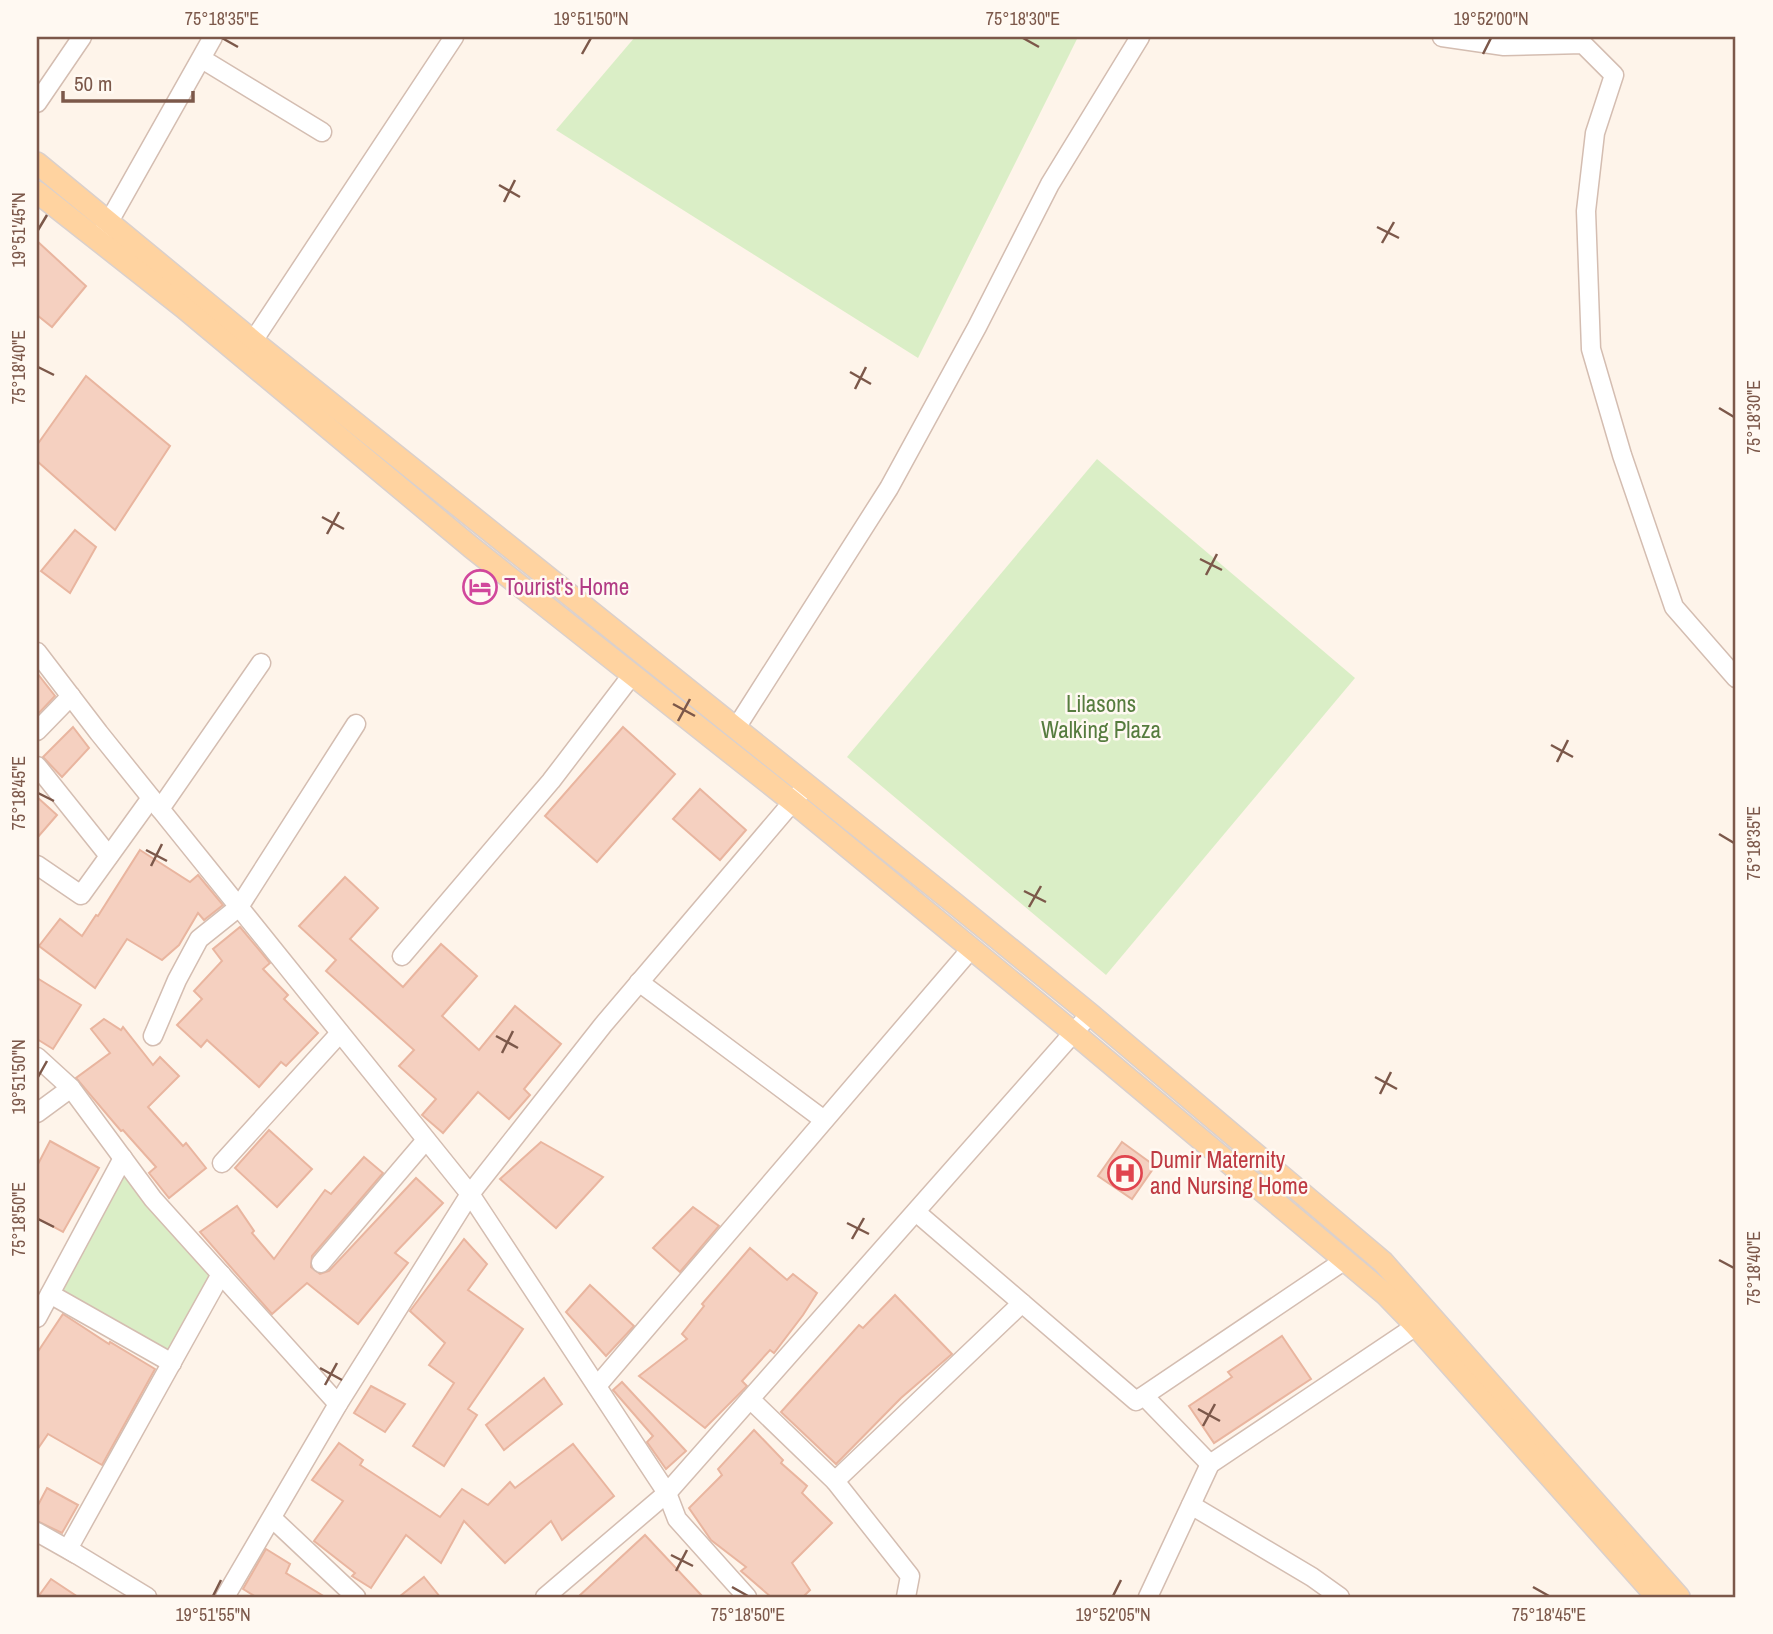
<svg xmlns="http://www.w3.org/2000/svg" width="1773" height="1634" font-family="'Archivo Narrow',sans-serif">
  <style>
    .park { fill: #daeec6 }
    .building { fill: #f5d0c0; stroke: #e9b59f; stroke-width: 2 }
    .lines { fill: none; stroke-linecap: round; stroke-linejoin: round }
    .minor-casing { stroke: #d4bdb1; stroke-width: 21 }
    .major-casing { stroke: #dad0cc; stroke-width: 24 }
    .minor { stroke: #fff; stroke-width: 18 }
    .major { stroke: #ffd3a0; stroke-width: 21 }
    .ticks { fill: none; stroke: #7c584a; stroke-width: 2.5 }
    .labels { text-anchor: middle; stroke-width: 5; stroke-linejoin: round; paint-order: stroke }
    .hotel-label { font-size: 23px; fill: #b23c85; stroke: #fff9f2; text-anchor: start }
    .park-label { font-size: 23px; fill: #567c3e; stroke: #fff9f2 }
    .health-label { font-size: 23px; fill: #be3a42; stroke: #fff9f2; text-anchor: start }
    .neatline { fill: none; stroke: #7c584a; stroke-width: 2.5 }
    .ticks-label { font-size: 18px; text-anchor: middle; fill: #7c584a }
  </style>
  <rect width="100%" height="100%" fill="#fef4ea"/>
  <g class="park">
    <polygon points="635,37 1078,37 918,358 556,130"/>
    <polygon points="1097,459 1355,678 1106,975 847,757"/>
    <polygon points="124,1176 213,1276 171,1351 58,1291"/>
  </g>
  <g class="building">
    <polygon points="37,241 86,286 52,327 37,315"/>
    <polygon points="86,376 170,446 115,530 37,461 37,445"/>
    <polygon points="75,530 96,547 70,593 41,571"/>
    <polygon points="37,673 55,696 37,715"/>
    <polygon points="73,727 89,748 62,777 43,757"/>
    <polygon points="623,727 675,774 597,862 545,816"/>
    <polygon points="700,789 746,830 720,860 673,819"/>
    <polygon points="37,797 57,815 37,838"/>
    <polygon points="140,850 190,882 198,875 223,905 204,920 198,913 179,945 162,960 127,939 95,988 39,946 60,919 82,936 96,915 98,916"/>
    <polygon points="345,877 378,908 350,939 403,987 441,944 477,976 442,1016 479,1050 515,1006 561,1044 524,1089 530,1095 509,1119 478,1092 443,1133 422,1115 436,1099 399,1066 414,1050 326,971 336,960 299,926"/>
    <polygon points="240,927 270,963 263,969 288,995 284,999 318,1033 286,1066 281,1062 259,1087 207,1040 201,1047 177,1025 202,999 194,991 222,961 213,949"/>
    <polygon points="37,978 81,1005 53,1049 37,1039"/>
    <polygon points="104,1019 121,1030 123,1027 153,1065 160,1057 179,1076 148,1107 183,1146 186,1143 206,1168 169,1198 149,1173 156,1167 123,1130 121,1131 76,1078 110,1053 91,1029"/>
    <polygon points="269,1130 312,1169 277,1207 235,1168"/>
    <polygon points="50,1141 99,1168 63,1232 37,1218 37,1166"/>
    <polygon points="541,1142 603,1177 556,1228 500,1179"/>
    <polygon points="1122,1142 1155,1166 1132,1199 1098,1176"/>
    <polygon points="364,1157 383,1173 312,1256 311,1267 320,1274 329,1271 416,1178 443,1203 395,1253 408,1263 358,1324 307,1283 272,1314 200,1232 237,1206 254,1231 252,1233 274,1259 325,1190 331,1194"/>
    <polygon points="693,1207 719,1226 680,1272 653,1248"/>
    <polygon points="464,1239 487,1264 468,1290 523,1329 468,1409 477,1415 444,1466 413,1446 454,1383 429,1365 445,1343 410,1311"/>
    <polygon points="750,1248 787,1280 793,1274 817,1293 803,1315 774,1353 770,1350 742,1381 747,1386 705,1428 639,1376 687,1339 682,1334 704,1306 702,1304"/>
    <polygon points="590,1285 634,1326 606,1356 566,1312"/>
    <polygon points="895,1295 952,1354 901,1398 836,1464 781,1412 859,1325 863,1328"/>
    <polygon points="63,1314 109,1344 110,1342 155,1369 102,1465 48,1434 37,1450 37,1353"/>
    <polygon points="1282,1336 1311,1379 1214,1443 1189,1406 1232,1377 1228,1372"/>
    <polygon points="544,1378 562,1404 504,1450 486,1425"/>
    <polygon points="622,1382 686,1451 666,1469 647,1442 653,1436 613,1390"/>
    <polygon points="371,1386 405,1404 385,1432 354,1413"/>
    <polygon points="754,1430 783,1460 781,1463 807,1486 802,1493 832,1523 792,1563 810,1590 803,1597 771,1597 741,1571 746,1567 711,1540 689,1508 722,1475 718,1469"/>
    <polygon points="339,1443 363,1460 360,1465 440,1517 462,1489 488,1505 510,1482 515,1488 573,1444 614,1496 562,1540 551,1521 505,1563 464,1521 441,1563 406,1535 371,1588 352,1576 355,1573 314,1541 343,1501 312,1480"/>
    <polygon points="47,1488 78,1505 62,1533 37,1521 37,1507"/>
    <polygon points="645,1535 703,1597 578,1597"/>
    <polygon points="266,1549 290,1564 286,1573 325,1597 256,1597 243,1589"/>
    <polygon points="424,1577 440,1597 399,1597"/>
    <polygon points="51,1579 78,1597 38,1597"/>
  </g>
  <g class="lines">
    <g class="minor-casing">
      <g id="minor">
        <polyline points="1442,37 1504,46 1583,44 1614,75 1595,133 1586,211 1591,349 1622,455 1674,607 1736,678"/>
        <polyline points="202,59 322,132"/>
        <polyline points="37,103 82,37"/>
        <polyline points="102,234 213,37"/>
        <polyline points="253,341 454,37"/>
        <polyline points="37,652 99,733 470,1194 667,1493 677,1519 747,1597"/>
        <polyline points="736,728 889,488 977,327 1050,184 1140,37"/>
        <polyline points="37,731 71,696"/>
        <polyline points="37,766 109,856"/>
        <polyline points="160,809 261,663"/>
        <polyline points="37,865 81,895 151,798"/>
        <polyline points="402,956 551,781 632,675"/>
        <polyline points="639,982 824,1120"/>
        <polyline points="153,1036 177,980 199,939 239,907 356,724"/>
        <polyline points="37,1057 71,1088 153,1199 338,1404"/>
        <polyline points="37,1113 71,1088"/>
        <polyline points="222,1163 340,1033"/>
        <polyline points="916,1212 1136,1401 1345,1260"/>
        <polyline points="321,1263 426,1140"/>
        <polyline points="50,1294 172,1363"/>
        <polyline points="37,1318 123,1158"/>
        <polyline points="597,1386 971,949"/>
        <polyline points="1144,1396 1210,1464"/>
        <polyline points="750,1399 835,1481 910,1576 906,1597"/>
        <polyline points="835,1481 1022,1303"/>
        <polyline points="1191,1505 1312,1577 1340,1597"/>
        <polyline points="272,1518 356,1597"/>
        <polyline points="37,1532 76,1554"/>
        <polyline points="147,1597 68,1549 221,1274"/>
        <polyline points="225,1597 338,1404 470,1194 603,1025 801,792"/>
        <polyline points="545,1597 667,1493 1090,1014"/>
        <polyline points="1148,1597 1210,1464 1416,1326"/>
      </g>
    </g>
    <g class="major-casing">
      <g id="major">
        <polyline points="37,163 253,341 954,903 1090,1014 1383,1262 1679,1597"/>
        <polyline points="37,192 183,307 471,547 793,802 1074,1033 1385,1294 1416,1326 1657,1597"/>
      </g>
    </g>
    <use href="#minor" class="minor"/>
    <use href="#major" class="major"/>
  </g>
  <path class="ticks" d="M 222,38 L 238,47M 1023,38 L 1039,47M 582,54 L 591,38M 1483,54 L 1491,38M 499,185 L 520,197M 504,202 L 515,180M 1377,227 L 1399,238M 38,230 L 47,215M 1382,243 L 1394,222M 38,367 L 54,375M 850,372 L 871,384M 855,389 L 866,367M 1719,408 L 1734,417M 322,517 L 344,529M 327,534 L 339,512M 1200,559 L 1222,570M 1206,575 L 1217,554M 673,704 L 695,716M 678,721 L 690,699M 1551,745 L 1573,757M 1557,762 L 1568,740M 38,793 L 54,801M 1719,834 L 1734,843M 146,850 L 167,861M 151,866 L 162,844M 1024,891 L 1046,902M 1029,907 L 1041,886M 496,1036 L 518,1048M 502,1053 L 513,1031M 38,1077 L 47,1061M 1375,1077 L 1397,1089M 1380,1094 L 1391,1072M 38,1219 L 54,1227M 847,1223 L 869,1234M 852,1239 L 864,1218M 1719,1260 L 1734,1268M 320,1368 L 342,1380M 325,1385 L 337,1363M 1198,1409 L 1220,1421M 1203,1426 L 1215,1404M 671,1555 L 693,1566M 676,1571 L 687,1550M 732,1587 L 748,1596M 1533,1587 L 1549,1596M 213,1596 L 221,1580M 1113,1596 L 1121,1580"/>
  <defs>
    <g id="hotel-ring" transform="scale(1.75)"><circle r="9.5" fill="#fff9f2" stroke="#d1479c" stroke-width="1.5"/><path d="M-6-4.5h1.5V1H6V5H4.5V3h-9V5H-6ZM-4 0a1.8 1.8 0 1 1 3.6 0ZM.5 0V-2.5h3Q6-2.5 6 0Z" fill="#d1479c"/></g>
    <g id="hospital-ring" transform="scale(1.75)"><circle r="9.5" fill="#fff9f2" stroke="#e0444e" stroke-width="1.5"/><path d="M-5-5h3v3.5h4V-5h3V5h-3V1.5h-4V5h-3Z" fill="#e0444e"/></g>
  </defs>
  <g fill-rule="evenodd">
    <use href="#hotel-ring" x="480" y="587"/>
    <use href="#hospital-ring" x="1125" y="1173"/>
  </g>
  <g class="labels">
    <g class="hotel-label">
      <text x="504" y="595">Tourist's Home</text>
    </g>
    <g class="park-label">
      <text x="1101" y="712">Lilasons<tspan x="1101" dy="26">Walking Plaza</tspan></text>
    </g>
    <g class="health-label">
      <text x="1150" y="1168">Dumir Maternity<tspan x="1150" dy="26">and Nursing Home</tspan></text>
    </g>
  </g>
  <rect width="1773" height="1634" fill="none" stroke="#fff9f2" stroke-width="77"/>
  <path d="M63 91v10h130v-10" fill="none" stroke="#7c584a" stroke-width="3.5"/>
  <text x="74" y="91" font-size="21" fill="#7c584a" stroke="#fff9f2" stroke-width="5" paint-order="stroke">50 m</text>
  <rect x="38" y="38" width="1696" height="1558" class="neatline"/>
  <g class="ticks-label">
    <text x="222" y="25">75°18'35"E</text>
    <text x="591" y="25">19°51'50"N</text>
    <text x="1023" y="25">75°18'30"E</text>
    <text x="1491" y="25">19°52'00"N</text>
    <text transform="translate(19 230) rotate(-90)" y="6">19°51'45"N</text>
    <text transform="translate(19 367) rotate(-90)" y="6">75°18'40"E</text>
    <text transform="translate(1754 417) rotate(-90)" y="6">75°18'30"E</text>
    <text transform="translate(19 793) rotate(-90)" y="6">75°18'45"E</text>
    <text transform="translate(1754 843) rotate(-90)" y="6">75°18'35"E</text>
    <text transform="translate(19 1077) rotate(-90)" y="6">19°51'50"N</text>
    <text transform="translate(19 1219) rotate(-90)" y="6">75°18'50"E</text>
    <text transform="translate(1754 1268) rotate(-90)" y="6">75°18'40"E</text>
    <text x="213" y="1621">19°51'55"N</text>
    <text x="748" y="1621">75°18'50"E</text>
    <text x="1113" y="1621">19°52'05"N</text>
    <text x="1549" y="1621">75°18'45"E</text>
  </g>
</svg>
